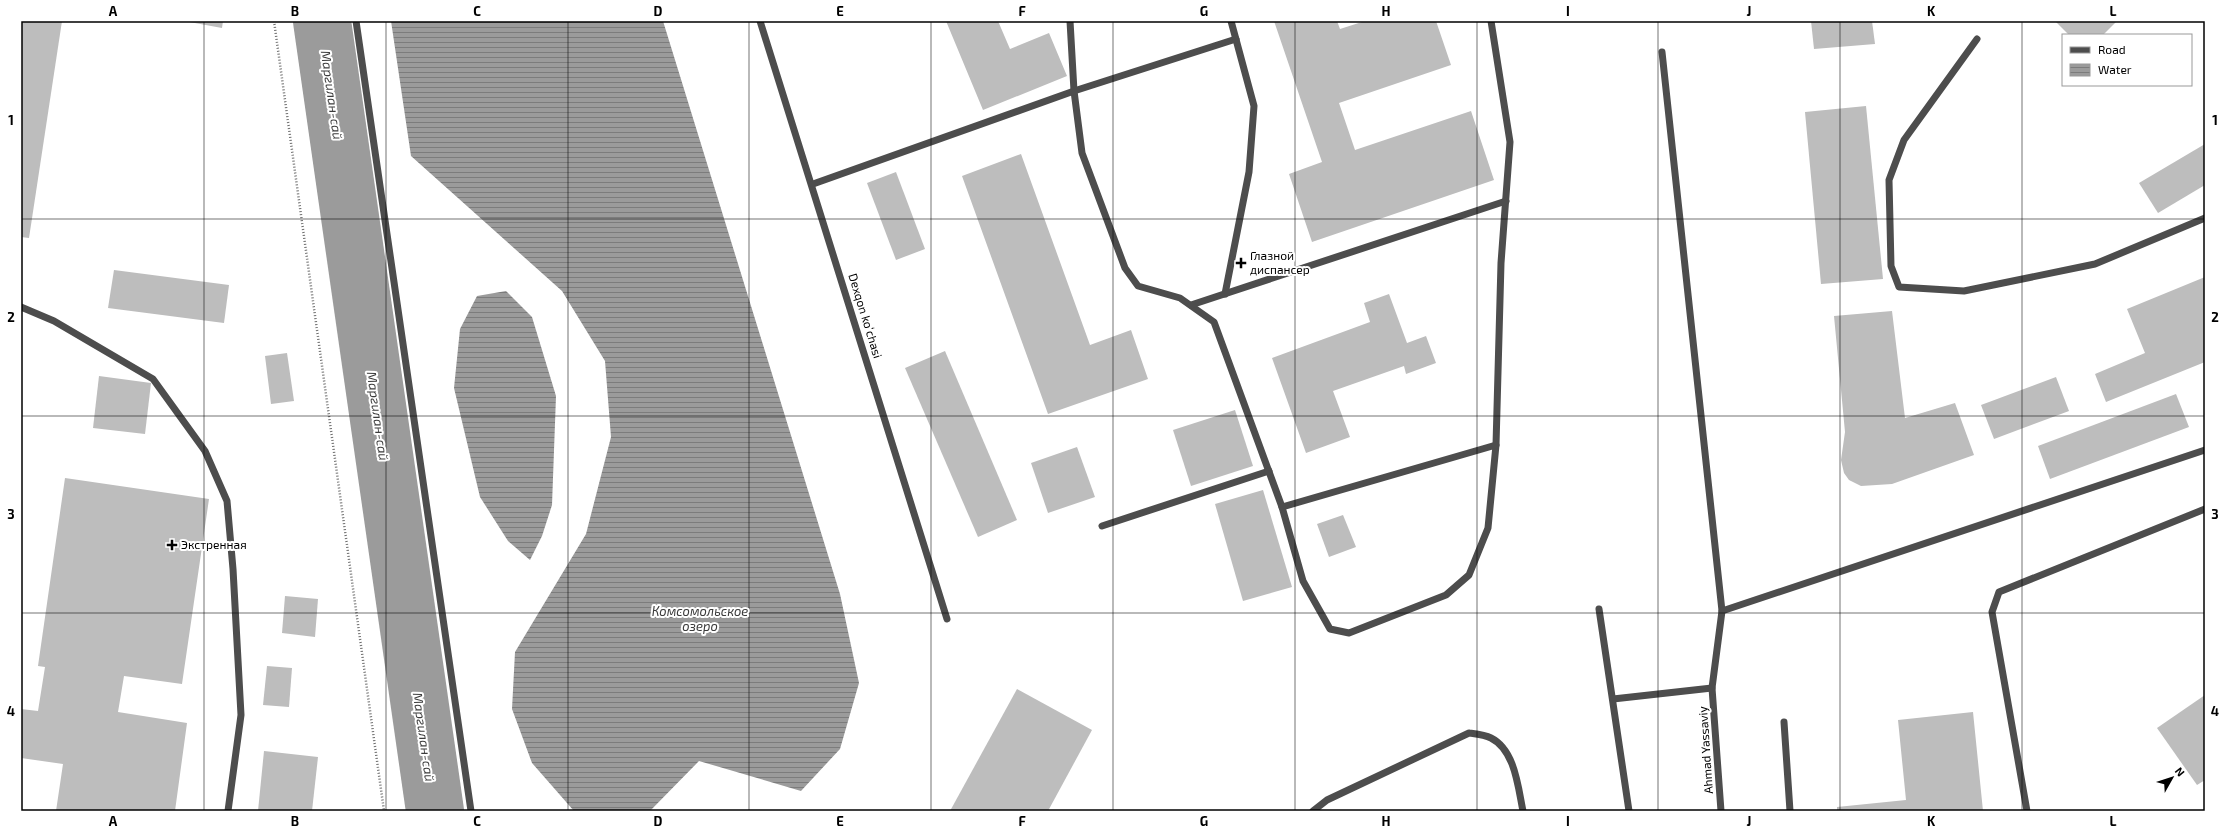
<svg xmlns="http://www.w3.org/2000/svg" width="2226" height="832" font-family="'Exo 2',sans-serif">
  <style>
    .water { fill: url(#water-rules) }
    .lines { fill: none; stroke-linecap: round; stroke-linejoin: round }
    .river { stroke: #9b9b9b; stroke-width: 58 }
    .building { fill: #bdbdbd }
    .path { stroke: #6f6f6f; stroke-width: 2.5; stroke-dasharray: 1 2; stroke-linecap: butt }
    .minor { stroke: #4d4d4d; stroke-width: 7 }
    .grid { fill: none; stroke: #000; stroke-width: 1; stroke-opacity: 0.55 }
    .poi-dot { fill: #000; stroke: #fff; stroke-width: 1.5 }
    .labels { text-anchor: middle; stroke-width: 4; stroke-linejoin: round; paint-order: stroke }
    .poi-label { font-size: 12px; fill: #000; stroke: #fff; text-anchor: start }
    .street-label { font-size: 12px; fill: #000; stroke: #fff }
    .water-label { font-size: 13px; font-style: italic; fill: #3c3c3c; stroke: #fff }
    .neatline { fill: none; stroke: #000; stroke-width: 1.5 }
    .grid-label { font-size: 13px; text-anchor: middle; font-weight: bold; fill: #000 }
  </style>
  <defs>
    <pattern id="water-rules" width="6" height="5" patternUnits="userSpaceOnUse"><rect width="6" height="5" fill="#9b9b9b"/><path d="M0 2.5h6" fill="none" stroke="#7c7c7c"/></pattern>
  </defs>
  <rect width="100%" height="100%" fill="#fff"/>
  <g class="water">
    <polygon points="391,21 663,21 840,594 859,683 840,749 801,791 699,761 650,811 574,811 532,763 512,709 515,652 586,534 611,437 605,361 562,291 411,156"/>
    <polygon points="506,291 532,317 556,396 552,505 542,536 530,560 508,541 480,497 454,388 460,329 477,296"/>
  </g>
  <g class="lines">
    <polyline class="river" points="322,21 435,811"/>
  </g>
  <g class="building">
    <polygon points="21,21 62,21 29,238 21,237"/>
    <polygon points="184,21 223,21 222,28"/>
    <polygon points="946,21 998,21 1010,49 1049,33 1067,76 983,110"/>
    <polygon points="1274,21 1337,21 1340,29 1365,21 1436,21 1451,65 1339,103 1355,150 1471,111 1494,180 1312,242 1289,174 1322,162"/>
    <polygon points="1811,21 1872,21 1875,44 1814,49"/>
    <polygon points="2055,21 2117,21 2103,35 2069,35"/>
    <polygon points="1866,106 1883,279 1821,284 1805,112"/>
    <polygon points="2205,144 2205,185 2158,213 2139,183"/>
    <polygon points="1021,154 1090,345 1131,330 1148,379 1048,414 962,176"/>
    <polygon points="896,172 925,249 896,260 867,183"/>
    <polygon points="114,270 229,285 224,323 108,308"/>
    <polygon points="2205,277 2205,362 2106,402 2095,374 2145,353 2127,309"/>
    <polygon points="1389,294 1407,343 1426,336 1436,363 1406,374 1404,366 1333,391 1350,437 1306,453 1272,358 1370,322 1364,303"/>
    <polygon points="1892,311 1905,418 1955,403 1974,455 1892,484 1861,486 1849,480 1844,473 1841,460 1845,432 1834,316"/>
    <polygon points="945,351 1017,520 978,537 905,368"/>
    <polygon points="287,353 294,401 271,404 265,356"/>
    <polygon points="99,376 151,383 145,434 93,428"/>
    <polygon points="2056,377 2069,411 1994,439 1981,405"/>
    <polygon points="2176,394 2189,427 2050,479 2038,446"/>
    <polygon points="1235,410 1253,466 1191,486 1173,430"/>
    <polygon points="1077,447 1095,497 1048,513 1031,463"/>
    <polygon points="65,478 209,499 182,684 124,676 118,712 187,723 175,811 56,811 63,764 21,758 21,709 38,711 45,667 38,666"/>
    <polygon points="1263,490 1292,587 1243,601 1215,504"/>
    <polygon points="1343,515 1356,547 1329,557 1317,524"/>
    <polygon points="285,596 318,599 315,637 282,633"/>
    <polygon points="267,666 292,668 289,707 263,705"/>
    <polygon points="1017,689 1092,730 1048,811 950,811"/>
    <polygon points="2205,695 2205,780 2197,785 2157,728"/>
    <polygon points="1973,712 1983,811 1837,811 1837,807 1906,800 1898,720"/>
    <polygon points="264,751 318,757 312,811 258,811"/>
  </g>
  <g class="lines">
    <polyline class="path" points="274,21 384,811"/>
    <g class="minor">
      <polyline points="356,21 471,811"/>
      <polyline points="760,21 947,619"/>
      <polyline points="1070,21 1074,91 1082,153 1125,268 1138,286 1180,298 1214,322 1282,507 1303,581 1330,629 1349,633 1446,595 1469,575 1488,528 1496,445 1501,263 1510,142 1491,21"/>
      <polyline points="1977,39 1904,140 1889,180 1891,266 1899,287 1964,291 2095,264 2205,218"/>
      <polyline points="1662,52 1722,611"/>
      <polyline points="813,184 1074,91 1236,39"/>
      <polyline points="1225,294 1249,172 1254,106 1231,21"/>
      <polyline points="1191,305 1506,201"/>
      <polyline points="21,307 54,321 153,379 205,451 227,501 233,569 241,715 228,811"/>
      <polyline points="1282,507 1496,445"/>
      <polyline points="1102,526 1269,471"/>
      <polyline points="1599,609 1629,811"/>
      <polyline points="1613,699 1712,688"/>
      <polyline points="1784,722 1790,811"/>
      <path d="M 1313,811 L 1327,800 L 1469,733 C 1476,734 1485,735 1491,738 C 1515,750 1518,787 1523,811"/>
      <polyline points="1721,811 1712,688 1722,611 2205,450"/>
      <polyline points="2027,811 1992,612 1999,592 2205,509"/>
    </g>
  </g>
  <path class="grid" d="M 204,21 L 204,811M 386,21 L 386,811M 568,21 L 568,811M 749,21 L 749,811M 931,21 L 931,811M 1113,21 L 1113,811M 1295,21 L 1295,811M 1477,21 L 1477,811M 1658,21 L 1658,811M 1840,21 L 1840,811M 2022,21 L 2022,811M 21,219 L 2205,219M 21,416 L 2205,416M 21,613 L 2205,613"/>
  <g class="poi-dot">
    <path d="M1239 257h4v4h4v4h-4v4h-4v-4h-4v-4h4z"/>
    <path d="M170 539h4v4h4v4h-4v4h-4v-4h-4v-4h4z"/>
  </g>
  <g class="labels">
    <g class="poi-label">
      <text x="1250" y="260">Глазной<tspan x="1250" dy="14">диспансер</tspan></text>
      <text x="181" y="549">Экстренная</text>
    </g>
    <g class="street-label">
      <text transform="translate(865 316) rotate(73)" y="4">Dexqon koʻchasi</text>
      <text transform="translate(1706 750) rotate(-94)" y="4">Ahmad Yassaviy</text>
    </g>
    <g class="water-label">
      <text transform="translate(332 95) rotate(82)" y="5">Маргилан-сай</text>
      <text transform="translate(378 416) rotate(82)" y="5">Маргилан-сай</text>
      <text x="700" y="616">Комсомольское<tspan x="700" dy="15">озеро</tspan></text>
      <text transform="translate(424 737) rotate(82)" y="5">Маргилан-сай</text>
    </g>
  </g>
  <rect width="2226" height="832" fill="none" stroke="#ffffff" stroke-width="44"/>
  <rect x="2062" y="34" width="130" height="52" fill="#ffffff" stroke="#999999"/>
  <rect x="2070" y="47" width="20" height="6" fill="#4d4d4d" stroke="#999999"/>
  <text x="2098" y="54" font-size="12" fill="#000000">Road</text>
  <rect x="2070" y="64" width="20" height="12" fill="url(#water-rules)" stroke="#999999"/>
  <text x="2098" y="74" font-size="12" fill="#000000">Water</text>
  <g transform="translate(2172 778) rotate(51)" stroke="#ffffff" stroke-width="3" paint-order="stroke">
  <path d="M0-3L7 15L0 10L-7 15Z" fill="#000000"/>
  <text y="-6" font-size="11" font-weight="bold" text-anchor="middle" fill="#000000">N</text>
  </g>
  <rect x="22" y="22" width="2182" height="788" class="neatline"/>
  <g class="grid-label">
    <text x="113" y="16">A</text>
    <text x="295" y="16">B</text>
    <text x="477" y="16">C</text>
    <text x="658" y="16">D</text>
    <text x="840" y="16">E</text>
    <text x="1022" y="16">F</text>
    <text x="1204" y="16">G</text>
    <text x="1386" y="16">H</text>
    <text x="1568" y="16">I</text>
    <text x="1749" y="16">J</text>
    <text x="1931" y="16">K</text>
    <text x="2113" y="16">L</text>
    <text x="11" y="125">1</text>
    <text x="2215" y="125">1</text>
    <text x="11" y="322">2</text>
    <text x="2215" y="322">2</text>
    <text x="11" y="519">3</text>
    <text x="2215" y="519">3</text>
    <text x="11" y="716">4</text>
    <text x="2215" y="716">4</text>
    <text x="113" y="826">A</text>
    <text x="295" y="826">B</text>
    <text x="477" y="826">C</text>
    <text x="658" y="826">D</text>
    <text x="840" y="826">E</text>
    <text x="1022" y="826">F</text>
    <text x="1204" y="826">G</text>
    <text x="1386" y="826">H</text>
    <text x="1568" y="826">I</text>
    <text x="1749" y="826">J</text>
    <text x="1931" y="826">K</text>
    <text x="2113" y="826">L</text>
  </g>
</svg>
